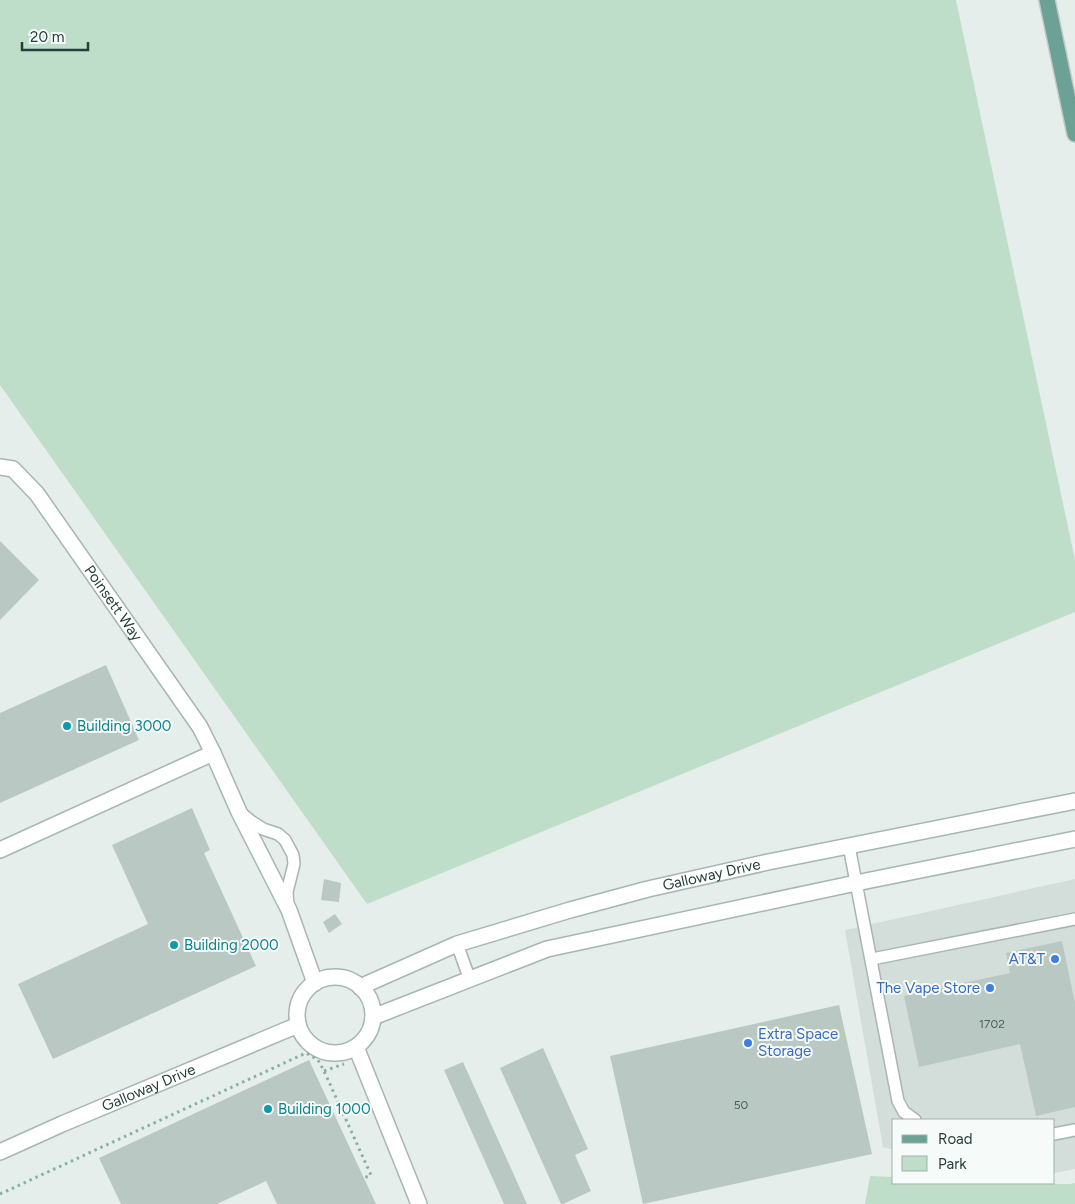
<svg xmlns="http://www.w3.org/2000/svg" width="1075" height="1204" font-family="Figtree,sans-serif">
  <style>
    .built { fill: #d3ddd9 }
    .green { fill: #bfdec9 }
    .building { fill: #bac8c3 }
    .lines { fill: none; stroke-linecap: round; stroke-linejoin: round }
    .service-casing { stroke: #a8b6b1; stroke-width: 14 }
    .minor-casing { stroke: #a8b6b1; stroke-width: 18 }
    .primary-casing { stroke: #c2c9c8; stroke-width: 18 }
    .path { stroke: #87b0a5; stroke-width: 3; stroke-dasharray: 2.5 4; stroke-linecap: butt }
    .service { stroke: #fff; stroke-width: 11 }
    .minor { stroke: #fff; stroke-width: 15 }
    .primary { stroke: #6ca196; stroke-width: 15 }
    .culture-dot { fill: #0f9aa8; stroke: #f6faf8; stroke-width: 2 }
    .shop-dot { fill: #3f7fe0; stroke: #f6faf8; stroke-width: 2 }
    .labels { text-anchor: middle; stroke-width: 4; stroke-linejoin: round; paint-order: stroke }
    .number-label { font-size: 12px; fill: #4a615c }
    .street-label { font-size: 15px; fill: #253f39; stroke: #f6faf8 }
    .culture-label { font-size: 15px; fill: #0d838f; stroke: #f6faf8; text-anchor: start }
    .shop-label { font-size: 15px; fill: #366cbe; stroke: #f6faf8; text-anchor: end }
  </style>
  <rect width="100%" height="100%" fill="#e5eeea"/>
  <polygon class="built" points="1075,879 1075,1169 1054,1173 1054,1120 894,1120 894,1150 883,1147 845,930"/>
  <g class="green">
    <polygon points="0,0 956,0 1075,560 1075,612 367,904 0,385"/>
    <polygon points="870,1176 894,1177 894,1183 1070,1184 1075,1183 1075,1204 865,1204"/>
  </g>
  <g class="building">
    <polygon points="0,541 39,580 0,620"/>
    <polygon points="106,665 139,740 0,803 0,713"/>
    <polygon points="192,808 210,850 204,853 256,966 53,1059 18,984 148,924 112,845"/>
    <polygon points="324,879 341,883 339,902 321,900"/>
    <polygon points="335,914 342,924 329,933 323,922"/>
    <polygon points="1062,941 1075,1003 1075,1107 1036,1116 1020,1044 919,1067 904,996 1010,973 1006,953"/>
    <polygon points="839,1005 872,1154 643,1204 610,1056"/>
    <polygon points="543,1048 588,1149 575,1155 591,1191 563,1204 561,1204 500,1068"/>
    <polygon points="309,1060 376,1204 277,1204 266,1181 217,1204 121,1204 99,1158"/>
    <polygon points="463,1062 527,1204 504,1204 444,1070"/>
  </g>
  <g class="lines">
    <g class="service-casing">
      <g id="service">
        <polyline points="241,813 252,822 263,829 278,834 285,840 293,855 294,864 287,892 288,906"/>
        <polyline points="849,846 898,1101 904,1112 915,1120"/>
        <polyline points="457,944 470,980"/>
        <polyline points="872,959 1075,919"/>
        <polyline points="1054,1134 1075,1130"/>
      </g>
    </g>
    <g class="minor-casing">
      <g id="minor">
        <path id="s1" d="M 0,467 L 13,469 L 37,494 L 200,727 L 213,753 L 239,812 L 289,910 L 315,983"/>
        <polyline points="0,850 213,753"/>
        <circle cx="335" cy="1015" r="38"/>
        <path id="s2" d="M 360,987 L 457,944 L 570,910 L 648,889 L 768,862 L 1075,801"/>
        <polyline points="373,1017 547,949 856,883 1075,839"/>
        <polyline points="356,1047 419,1204"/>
        <path id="s3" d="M 0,1152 L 62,1124 L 298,1025"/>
      </g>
    </g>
    <g class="primary-casing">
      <polyline id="primary" points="1047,0 1075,134"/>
    </g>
    <g class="path">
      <polyline points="324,1071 344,1064"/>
      <polyline points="0,1194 306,1053 318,1060 324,1071 371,1175 364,1178"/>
    </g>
    <use href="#service" class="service"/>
    <use href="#minor" class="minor"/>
    <use href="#primary" class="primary"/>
  </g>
  <g class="culture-dot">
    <circle cx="67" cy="726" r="5"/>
    <circle cx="174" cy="945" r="5"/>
    <circle cx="268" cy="1109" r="5"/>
  </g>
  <g class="shop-dot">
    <circle cx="1055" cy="959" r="5"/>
    <circle cx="990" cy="988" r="5"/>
    <circle cx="748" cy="1043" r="5"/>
  </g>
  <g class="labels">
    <g class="number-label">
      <text x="992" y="1028">1702</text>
      <text x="741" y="1109">50</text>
    </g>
    <g class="street-label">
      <text dy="5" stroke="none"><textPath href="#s1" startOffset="181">Poinsett Way</textPath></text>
      <text dy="5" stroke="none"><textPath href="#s2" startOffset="370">Galloway Drive</textPath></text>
      <text dy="5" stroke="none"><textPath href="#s3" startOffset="162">Galloway Drive</textPath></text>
    </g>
    <g class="culture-label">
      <text x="77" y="731">Building 3000</text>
      <text x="184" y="950">Building 2000</text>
      <text x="278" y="1114">Building 1000</text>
    </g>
    <g class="shop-label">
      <text x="1045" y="964">AT&amp;T</text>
      <text x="980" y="993">The Vape Store</text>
      <text x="758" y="1039" text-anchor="start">Extra Space<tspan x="758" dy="17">Storage</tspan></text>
    </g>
  </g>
  <rect x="892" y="1119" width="162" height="65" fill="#f6faf8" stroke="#a2afac"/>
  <rect x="902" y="1135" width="25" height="8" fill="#6ca196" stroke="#a2afac"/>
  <text x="938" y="1144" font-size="15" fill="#253f39">Road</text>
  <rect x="902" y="1156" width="25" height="15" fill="#bfdec9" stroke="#a2afac"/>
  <text x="938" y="1169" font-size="15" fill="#253f39">Park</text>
  <path d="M22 42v8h66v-8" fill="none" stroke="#253f39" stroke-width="2.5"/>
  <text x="30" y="42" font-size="15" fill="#253f39" stroke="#f6faf8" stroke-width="4" paint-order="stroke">20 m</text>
</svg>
